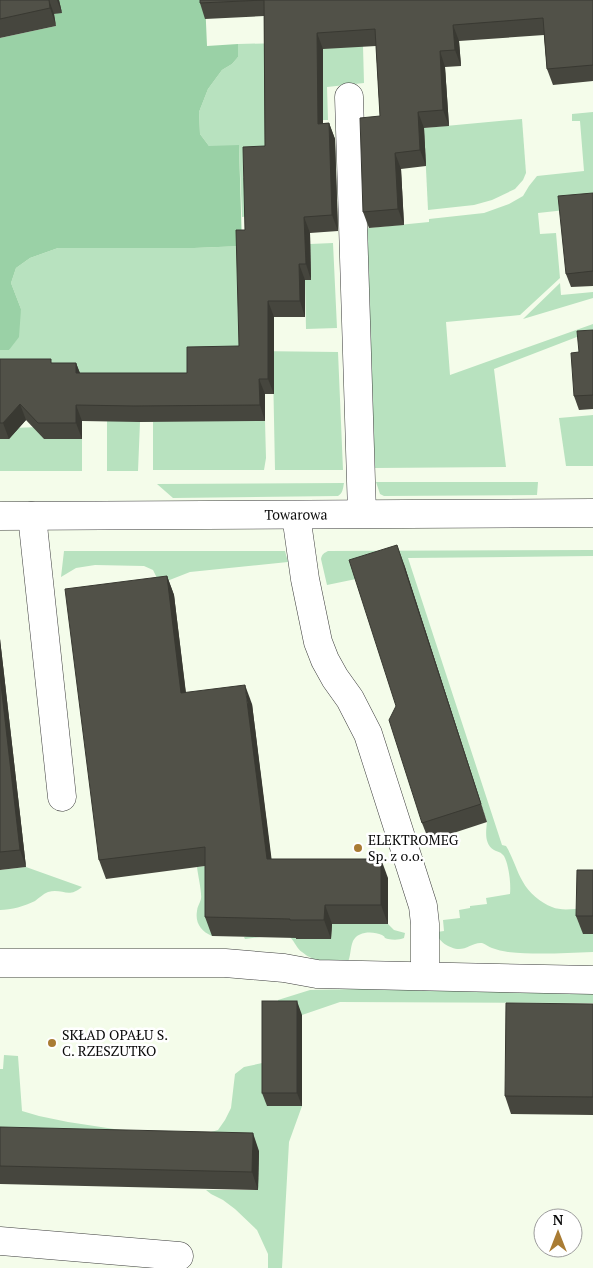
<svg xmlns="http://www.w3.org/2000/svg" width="593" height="1268" font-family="'PT Serif',serif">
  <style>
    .green { fill: #b8e2bf }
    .forest { fill: #9ad1a6 }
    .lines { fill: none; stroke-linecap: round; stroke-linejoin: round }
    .minor-casing { stroke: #3d3d3d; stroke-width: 29 }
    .minor { stroke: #fff; stroke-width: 28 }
    .wall { fill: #46463e }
    .shaded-wall { fill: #393932 }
    .building { fill: #515148; stroke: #393932 }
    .poi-dot { fill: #a97c34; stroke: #fff; stroke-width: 2 }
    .labels { text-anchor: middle; stroke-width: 5; stroke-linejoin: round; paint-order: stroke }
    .street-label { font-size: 14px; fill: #0a0a0a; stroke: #fff }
    .poi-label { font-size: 14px; fill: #0a0a0a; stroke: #fff; text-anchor: start }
  </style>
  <rect width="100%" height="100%" fill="#f4fcea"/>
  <g class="green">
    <polygon points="324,42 363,46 364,83 327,87 328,120 323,120 323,62 310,161 243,163 243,178 249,178 250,216 242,217 239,146 209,146 200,134 199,112 208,89 222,70 232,64 238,57 238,44"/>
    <polygon points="593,112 593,207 538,213 540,234 556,233 560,278 520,315 446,322 450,375 593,324 593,344 582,335 494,369 506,467 375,468 365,270 365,235 368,228 429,222 429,219 484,213 509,204 523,196 529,186 537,176 584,171 580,121 572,121 572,114"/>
    <polygon points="522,119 526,173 523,180 515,189 492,200 474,205 428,210 424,128"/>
    <polygon points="333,243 337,328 306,329 305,280 311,280 310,244"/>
    <polygon points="242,246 245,351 338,352 343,470 275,470 273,369 194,421 265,421 266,458 264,470 153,470 153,422 156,422 140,422 138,471 107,471 107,387 0,375 0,350 9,350 21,309 11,283 16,268 30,258 58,248 194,248"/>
    <polygon points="560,283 561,295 593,292 593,298 523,319"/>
    <polygon points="593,415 593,466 566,466 559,418"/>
    <polygon points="39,427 44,439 82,439 82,471 0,471 0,439 13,428"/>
    <polygon points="376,482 538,482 537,495 384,496 380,494"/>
    <path d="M 344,483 C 343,488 343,493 338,496 L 173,498 L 157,484 Z"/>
    <path d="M 593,550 L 593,556 L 408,558 L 502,845 L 506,846 C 513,857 516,870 523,882 C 528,892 541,903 552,907 C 561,911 574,909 583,908 L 583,934 L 593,934 L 593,952 C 565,953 536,955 508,952 C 503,951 497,950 492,948 C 489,947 485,944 482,943 C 474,942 467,949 459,949 C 450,949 437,941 437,932 L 444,931 L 443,920 L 460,918 L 459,910 L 470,908 L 470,906 L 487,904 L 486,898 L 510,894 C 511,884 509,865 504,856 C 501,852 498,852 494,850 C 484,844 486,831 487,822 L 404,564 L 356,579 L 327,585 L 321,559 C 322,554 324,553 328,551 Z"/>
    <polygon points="64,551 285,551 288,562 190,572 167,581 158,580 153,570 144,566 95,565 76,568 61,577"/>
    <path d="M 271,858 L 273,871 L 212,919 L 212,936 C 201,931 195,923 197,911 C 197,907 200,903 201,899 C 202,892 198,876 197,867 Z"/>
    <path d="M 26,867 L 82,887 C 68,899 63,888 48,892 C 43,894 39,898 35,901 C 25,906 11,910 0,910 L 0,870 Z"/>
    <path d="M 297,920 L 297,939 L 331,939 L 332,920 L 388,924 L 394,930 L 405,933 L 404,938 C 399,940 394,940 388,939 C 382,937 387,938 382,935 C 373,931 358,931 353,941 C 350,948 351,957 347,964 C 331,963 315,963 302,952 C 297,949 295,942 290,937 L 268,936 L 245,939 L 244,937 Z"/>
    <polygon points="360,989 593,992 593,1003 340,1002 302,1015 278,1015 278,1000 310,990"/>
    <polygon points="4,1055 18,1056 22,1111 39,1116 68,1122 147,1134 194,1137 218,1130 225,1120 231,1108 235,1074 244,1067 267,1062 267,1106 302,1106 289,1142 282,1268 268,1268 268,1254 257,1230 235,1209 223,1200 211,1194 206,1190 258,1190 0,1145 0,1069 3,1069"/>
  </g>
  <polygon class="forest" points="59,0 205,0 207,46 238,44 238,57 232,64 222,70 208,89 199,112 200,134 209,146 239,145 242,246 194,248 58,248 30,258 16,268 11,283 21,309 19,337 9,350 0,350 0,38 56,26 54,14 61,12"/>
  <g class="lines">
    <g class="minor-casing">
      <g id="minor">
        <polyline points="349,97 362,513"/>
        <polyline points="296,515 305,579 318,642 325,660 335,678 350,699 368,734 423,906 425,924 425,976"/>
        <path id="s1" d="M 0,516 L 593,513"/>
        <polyline points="32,516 62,797"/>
        <polyline points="0,963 225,963 284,968 317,974 593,980"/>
        <polyline points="0,1241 179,1256"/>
      </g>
    </g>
    <use href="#minor" class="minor"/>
  </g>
  <g class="wall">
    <polygon points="0,0 59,0 62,13 54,14 56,26 0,38"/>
    <polygon points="200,0 593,0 593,81 553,85 547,69 544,35 459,41 461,66 445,67 449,126 424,128 426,166 401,169 404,225 369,228 363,212 380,116 376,46 323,49 323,123 329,123 335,139 338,231 310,233 311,280 305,280 305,317 274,317 274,394 265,394 265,421 140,422 82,421 82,439 44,439 26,420 9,439 0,439 0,359 53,363 76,363 80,373 187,373 239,346 245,230 265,146 264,16 205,19 200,3"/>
    <polygon points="593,193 593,286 571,287 566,274"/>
    <polygon points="593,330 593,409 579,410 574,396 579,352"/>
    <polygon points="404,564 487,822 429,841 422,823"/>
    <polygon points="167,576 174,595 186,693 252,704 271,859 388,878 388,924 332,924 331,939 296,939 296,938 212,936 205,917 205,866 106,879 99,860"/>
    <polygon points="0,639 26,867 0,870"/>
    <polygon points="593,870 593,934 583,934 576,916"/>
    <polygon points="593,1004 593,1115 511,1114 505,1096"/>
    <polygon points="302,1015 302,1106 267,1106 262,1093"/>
    <polygon points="0,1127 259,1151 258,1190 0,1184"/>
  </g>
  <g class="shaded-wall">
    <polygon points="49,0 54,14 56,26 50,8"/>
    <polygon points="57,0 59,0 62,13"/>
    <polygon points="453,25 459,41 461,66 455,50"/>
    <polygon points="317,33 323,49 323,140 318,124"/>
    <polygon points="440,51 445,67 449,126 443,110"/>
    <polygon points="418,112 424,128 426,166 420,150"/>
    <polygon points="329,123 335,139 338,231 332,215"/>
    <polygon points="395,153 401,169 404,225 398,209"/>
    <polygon points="304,217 310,233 311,280 306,264"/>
    <polygon points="299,264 305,280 305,317 300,301"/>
    <polygon points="268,301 274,317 274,394 268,379"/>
    <polygon points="76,363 82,379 76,373"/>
    <polygon points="259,379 265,394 265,421 260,405"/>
    <polygon points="20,404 26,420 9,439 3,423"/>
    <polygon points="76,405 82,421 82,439 76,423"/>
    <polygon points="397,545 404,564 487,822 481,804"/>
    <polygon points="167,576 174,595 188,712 181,693"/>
    <polygon points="0,639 26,867 20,850 0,676"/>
    <polygon points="245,685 252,704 274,878 267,859"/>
    <polygon points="381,859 388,878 388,924 381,905"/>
    <polygon points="325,905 332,924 331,939 324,920"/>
    <polygon points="297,1001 302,1015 302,1106 297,1093"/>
    <polygon points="253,1133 259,1151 258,1190 252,1172"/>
  </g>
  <g class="building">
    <polygon points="0,0 49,0 50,8 0,19"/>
    <polygon points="200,0 593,0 593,65 547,69 543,18 453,25 455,50 440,51 443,110 418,112 420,150 395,153 398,209 363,212 360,118 380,116 375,29 317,33 318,124 329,123 332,215 304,217 306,264 299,264 300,301 268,301 268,379 259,379 260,405 134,406 76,405 76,423 38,423 20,404 3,423 0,423 0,359 51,359 51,363 76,363 76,373 187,373 187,347 239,346 236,230 245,230 243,147 265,146 264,0 200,3"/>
    <polygon points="593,193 593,271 566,274 558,196"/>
    <polygon points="593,330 593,395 574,396 571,353 579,352 577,331"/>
    <polygon points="397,545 481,804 422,823 389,720 396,706 349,560"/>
    <polygon points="167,576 181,693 245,685 267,859 381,859 381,905 325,905 324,920 290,920 290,919 205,917 205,847 99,860 65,589"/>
    <polygon points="0,676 20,850 0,852"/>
    <polygon points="577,870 593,870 593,916 576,916"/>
    <rect x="262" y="1001" width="35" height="92"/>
    <polygon points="506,1003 593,1004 593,1097 505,1096"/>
    <polygon points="0,1127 253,1133 252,1172 0,1166"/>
  </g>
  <g class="poi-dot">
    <circle cx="358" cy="848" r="5"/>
    <circle cx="52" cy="1043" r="5"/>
  </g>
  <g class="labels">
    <g class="street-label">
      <text dy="5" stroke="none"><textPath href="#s1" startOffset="296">Towarowa</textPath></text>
    </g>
    <g class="poi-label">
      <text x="368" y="845">ELEKTROMEG<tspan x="368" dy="16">Sp. z o.o.</tspan></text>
      <text x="62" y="1040">SKŁAD OPAŁU S.<tspan x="62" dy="16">C. RZESZUTKO</tspan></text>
    </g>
  </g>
  <g transform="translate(558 1233)"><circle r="24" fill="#ffffff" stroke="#9d9d9d"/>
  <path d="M0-4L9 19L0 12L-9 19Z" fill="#a97c34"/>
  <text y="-8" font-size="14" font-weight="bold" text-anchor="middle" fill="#0a0a0a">N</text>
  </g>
</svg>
